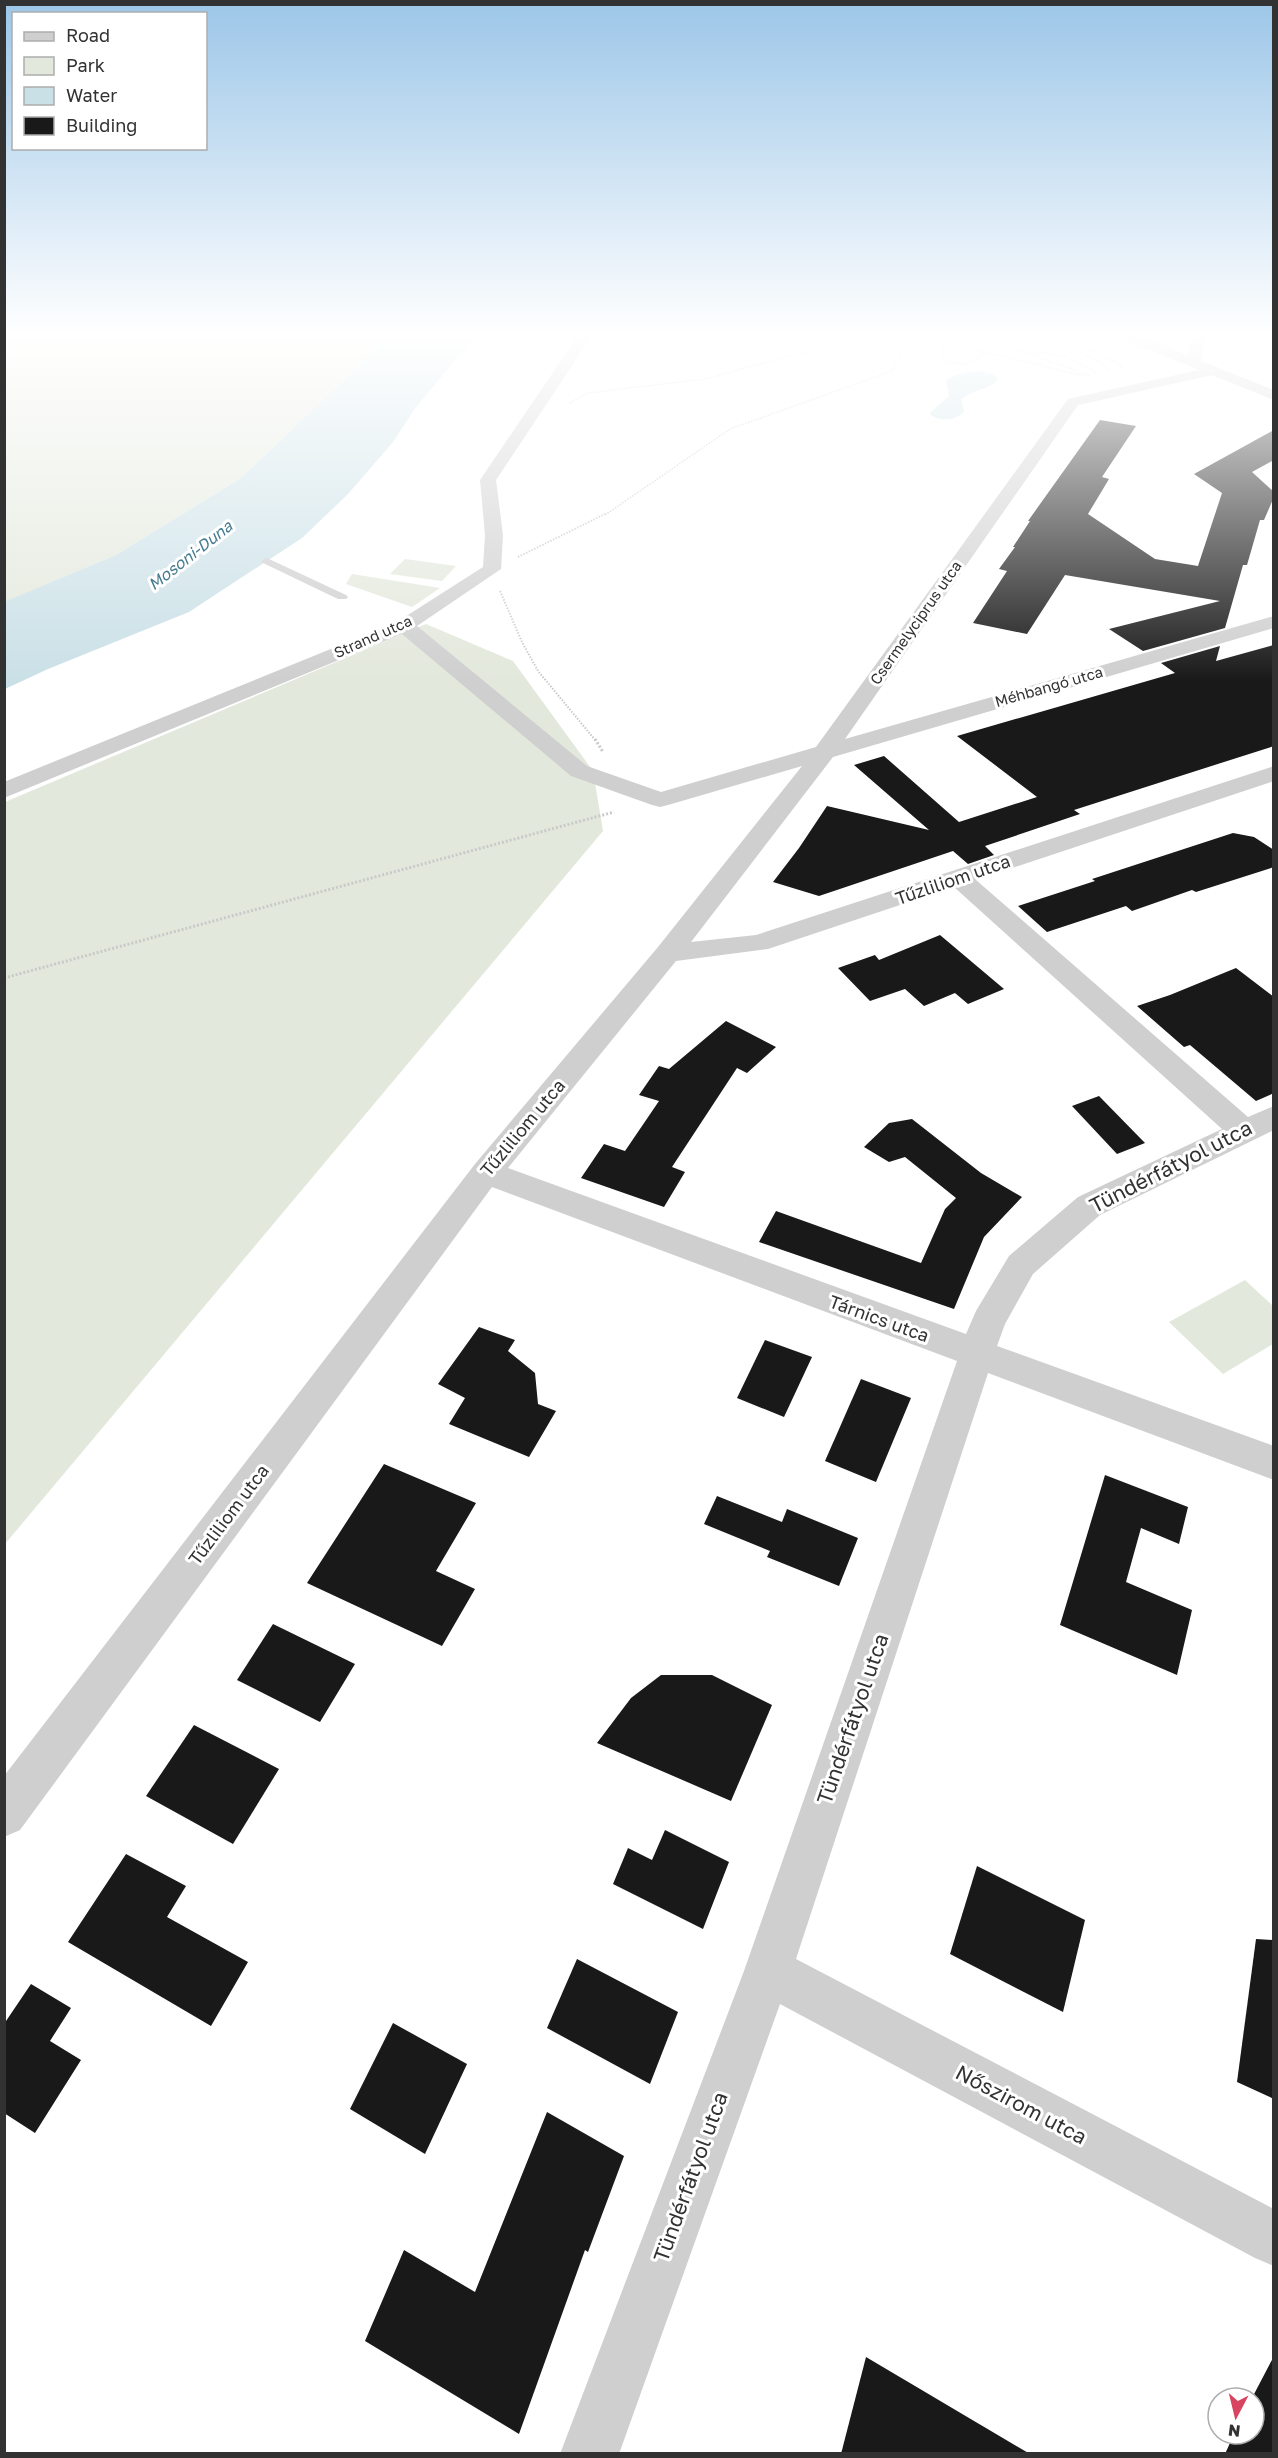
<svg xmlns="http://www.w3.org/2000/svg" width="1278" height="2458" font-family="'Golos Text',sans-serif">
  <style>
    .green { fill: #e3e8dc }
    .water { fill: #cae0e7 }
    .building { fill: #191919 }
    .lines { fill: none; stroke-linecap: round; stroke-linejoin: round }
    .path-far2 { stroke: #c9c9c9; stroke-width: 1.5; stroke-dasharray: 1.5 1.5; stroke-linecap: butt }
    .path-far1 { stroke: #c9c9c9; stroke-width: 2; stroke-dasharray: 1.5 1.5; stroke-linecap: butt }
    .path { stroke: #c9c9c9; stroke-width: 3; stroke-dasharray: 2 2; stroke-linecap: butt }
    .service { fill: #cfcfcf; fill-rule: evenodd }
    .minor { fill: #cfcfcf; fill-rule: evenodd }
    .tertiary { fill: #cfcfcf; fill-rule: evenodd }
    .labels { text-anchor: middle; stroke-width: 6; stroke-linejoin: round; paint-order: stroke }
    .far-street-label { font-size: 15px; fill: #323232; stroke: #fff }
    .far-water-label { font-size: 16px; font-style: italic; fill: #457b8f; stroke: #fff }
    .street-label { font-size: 18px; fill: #323232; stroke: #fff }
    .near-street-label { font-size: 21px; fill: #323232; stroke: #fff }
  </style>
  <rect width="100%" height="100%" fill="#fff"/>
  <g class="green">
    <polygon points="5,337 384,337 369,356 241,478 116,555 5,602"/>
    <polygon points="405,559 456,566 442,581 390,574"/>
    <polygon points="352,574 440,588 412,607 346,584"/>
    <polygon points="426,624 513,661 593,771 603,831 5,1544 5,802"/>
    <polygon points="1245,1280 1273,1306 1273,1344 1223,1374 1169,1322"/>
  </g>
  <g class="water">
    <polygon points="384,337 475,337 416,407 393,442 348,494 302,538 189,612 48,669 5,689 4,602 116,555 241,478 369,356"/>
    <path d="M 979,371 L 993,374 L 998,379 C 989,391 970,389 961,400 L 964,412 C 954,421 943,421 932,416 L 930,413 L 949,396 L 946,381 C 956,373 966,372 979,371 Z"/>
  </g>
  <g class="building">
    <polygon points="1100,420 1136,426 1102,477 1109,479 1088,514 1155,559 1198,566 1222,493 1194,474 1274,430 1274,460 1252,472 1274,492 1274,497 1264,520 1260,520 1247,565 1243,565 1225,628 1143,651 1109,629 1220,601 1065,575 1027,634 973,623 1007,571 999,569 1015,547 1013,547 1030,521 1028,521"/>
    <polygon points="1274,645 1274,746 1074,810 1080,814 985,846 994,855 968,864 953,851 819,896 773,882 799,848 827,806 929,830 854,765 884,756 959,822 1037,797 957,736 1175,673 1161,663 1220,646 1216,661"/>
    <polygon points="1233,833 1254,837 1274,850 1274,867 1196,892 1192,890 1132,911 1126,906 1047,932 1018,906 1095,881 1092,879"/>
    <polygon points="940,935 1004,989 968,1004 955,993 924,1006 905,989 870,1001 838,968 875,955 879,960"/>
    <polygon points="1236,968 1274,997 1274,1093 1256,1101 1190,1045 1184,1047 1137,1006 1170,995"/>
    <polygon points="726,1021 776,1047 747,1073 737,1068 672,1167 685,1172 664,1207 581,1178 604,1144 625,1151 659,1101 639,1095 659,1066 669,1069"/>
    <polygon points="1099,1096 1145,1143 1117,1154 1072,1106"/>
    <polygon points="912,1119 981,1173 1022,1197 984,1237 954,1309 759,1242 776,1211 921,1263 945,1209 956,1198 905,1157 889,1162 864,1147 889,1123"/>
    <polygon points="479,1327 515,1340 508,1351 535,1373 538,1404 556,1411 529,1457 449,1424 465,1398 438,1384"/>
    <polygon points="765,1340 812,1357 784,1417 737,1398"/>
    <polygon points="861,1379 911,1398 876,1482 825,1461"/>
    <polygon points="384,1464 476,1503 436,1571 475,1589 442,1646 307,1583"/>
    <polygon points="1105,1475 1188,1507 1179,1544 1141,1528 1126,1582 1192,1610 1177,1675 1060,1625"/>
    <polygon points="717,1496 782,1522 787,1509 858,1538 839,1586 767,1557 770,1551 704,1524"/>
    <polygon points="273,1624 355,1664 320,1722 237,1680"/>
    <polygon points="661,1675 712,1675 772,1705 731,1801 597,1743 631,1698"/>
    <polygon points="194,1725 279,1769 233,1844 146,1796"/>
    <polygon points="665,1830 729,1862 703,1929 613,1884 628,1848 652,1860"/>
    <polygon points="126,1854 186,1886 167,1917 248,1962 211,2026 68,1942"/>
    <polygon points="977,1866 1085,1920 1063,2012 950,1954"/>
    <polygon points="1256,1939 1274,1940 1274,2099 1237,2082"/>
    <polygon points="577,1959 678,2012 650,2084 547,2028"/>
    <polygon points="31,1984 71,2008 50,2041 81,2060 35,2133 4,2113 4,2024"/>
    <polygon points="393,2023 467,2064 425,2154 350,2109"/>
    <polygon points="547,2112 624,2156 588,2252 585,2250 519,2434 365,2341 404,2250 475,2292"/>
    <polygon points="1274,2356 1274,2454 1225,2454 1234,2434 1254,2434 1252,2398"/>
    <polygon points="866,2357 1030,2454 841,2454"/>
  </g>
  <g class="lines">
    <g class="path-far2">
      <polyline points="946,337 942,355 945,361 964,364 981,356 980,351 966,347 963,337"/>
      <polyline points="983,337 1091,376"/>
      <polyline points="1047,337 1103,364 1108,371"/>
      <polyline points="1064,337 1122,366 1121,369"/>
      <polyline points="980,351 1084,376"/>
      <polyline points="1033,352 1067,356 1098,374"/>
      <polyline points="570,403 588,393 705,379 860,337"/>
      <polyline points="605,515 730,429 892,371 909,337"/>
    </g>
    <g class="path-far1">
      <polyline points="518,557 607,513"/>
      <polyline points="500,591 522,642 538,671 596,741"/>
    </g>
    <g class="path">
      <polyline points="595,739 603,752"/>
      <polyline points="4,978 614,812"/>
    </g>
    <polygon class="service" points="267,558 346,595 348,597 346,599 338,599 263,563 261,561"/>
    <g class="minor">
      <path d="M 577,337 L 591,337 L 496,480 L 503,535 L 501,569 L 417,626 L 587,766 L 661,792 L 816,747 L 1068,399 L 1212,367 L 1219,371 L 1217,374 L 1078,405 L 845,739 L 1274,616 L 1274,628 L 833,757 L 691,942 L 756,935 L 1274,766 L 1274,781 L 976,880 L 1248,1117 L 1274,1106 L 1274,1130 L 1100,1215 L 1033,1274 L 1005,1324 L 997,1346 L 1274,1446 L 1274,1480 L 988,1373 L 796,1959 L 1274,2209 L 1274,2266 L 1255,2258 L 780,2004 L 619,2454 L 560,2454 L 744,1971 L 957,1361 L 492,1187 L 20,1830 L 4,1837 L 4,1776 L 475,1164 L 658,947 L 802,766 L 668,805 L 660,807 L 652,805 L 571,776 L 402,634 L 4,798 L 4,782 L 397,622 L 483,567 L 485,535 L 480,480 ZM 954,887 L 1222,1129 L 1078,1197 L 1009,1256 L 976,1311 L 966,1334 L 508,1168 L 676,961 L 768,949 Z"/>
      <polygon points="1191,337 1205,337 1201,363 1194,367 1187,363"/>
    </g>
    <polygon class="tertiary" points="1123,337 1142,337 1274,390 1274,400 1125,340"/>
  </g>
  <linearGradient id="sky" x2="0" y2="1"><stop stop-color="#9cc6e8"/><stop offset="0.49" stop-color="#fff"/><stop offset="1" stop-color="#fff" stop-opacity="0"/></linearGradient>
  <rect width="1278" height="681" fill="url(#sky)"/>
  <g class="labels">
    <g class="far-street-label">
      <text transform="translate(916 623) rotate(-55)" y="5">Csermelyciprus utca</text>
      <text transform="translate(373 637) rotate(-24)" y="5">Strand utca</text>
      <text transform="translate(1049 687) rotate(-16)" y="5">Méhbangó utca</text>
    </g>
    <g class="far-water-label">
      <text transform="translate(190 555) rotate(-38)" y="6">Mosoni-Duna</text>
    </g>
    <g class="street-label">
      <text transform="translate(953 880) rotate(-19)" y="6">Tűzliliom utca</text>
      <text transform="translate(523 1128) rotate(-50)" y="6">Tűzliliom utca</text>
      <text transform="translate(879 1319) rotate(20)" y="6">Tárnics utca</text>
      <text transform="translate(229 1515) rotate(-53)" y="6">Tűzliliom utca</text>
    </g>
    <g class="near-street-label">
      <text transform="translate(1171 1167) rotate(-27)" y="7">Tündérfátyol utca</text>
      <text transform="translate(853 1719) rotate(-71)" y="7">Tündérfátyol utca</text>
      <text transform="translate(1021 2105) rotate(28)" y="7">Nőszirom utca</text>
      <text transform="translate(691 2177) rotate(-70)" y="7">Tündérfátyol utca</text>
    </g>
  </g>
  <rect width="1278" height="2458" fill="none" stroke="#323232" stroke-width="12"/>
  <rect x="12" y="12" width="195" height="138" fill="#ffffff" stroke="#adadad" stroke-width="1.5"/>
  <rect x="24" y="32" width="30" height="9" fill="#cfcfcf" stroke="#adadad" stroke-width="1.5"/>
  <text x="66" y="42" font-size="18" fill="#323232">Road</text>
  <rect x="24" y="57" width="30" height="18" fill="#e3e8dc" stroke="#adadad" stroke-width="1.5"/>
  <text x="66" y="72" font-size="18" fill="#323232">Park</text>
  <rect x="24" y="87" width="30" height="18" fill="#cae0e7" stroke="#adadad" stroke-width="1.5"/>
  <text x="66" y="102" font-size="18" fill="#323232">Water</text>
  <rect x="24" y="117" width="30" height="18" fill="#191919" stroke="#adadad" stroke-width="1.5"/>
  <text x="66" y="132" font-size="18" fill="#323232">Building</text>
  <g transform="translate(1236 2416) rotate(187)"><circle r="28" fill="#ffffff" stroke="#adadad" stroke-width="1.5"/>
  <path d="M0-4.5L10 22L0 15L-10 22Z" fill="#d84560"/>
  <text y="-9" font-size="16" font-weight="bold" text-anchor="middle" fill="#323232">N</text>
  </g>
</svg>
